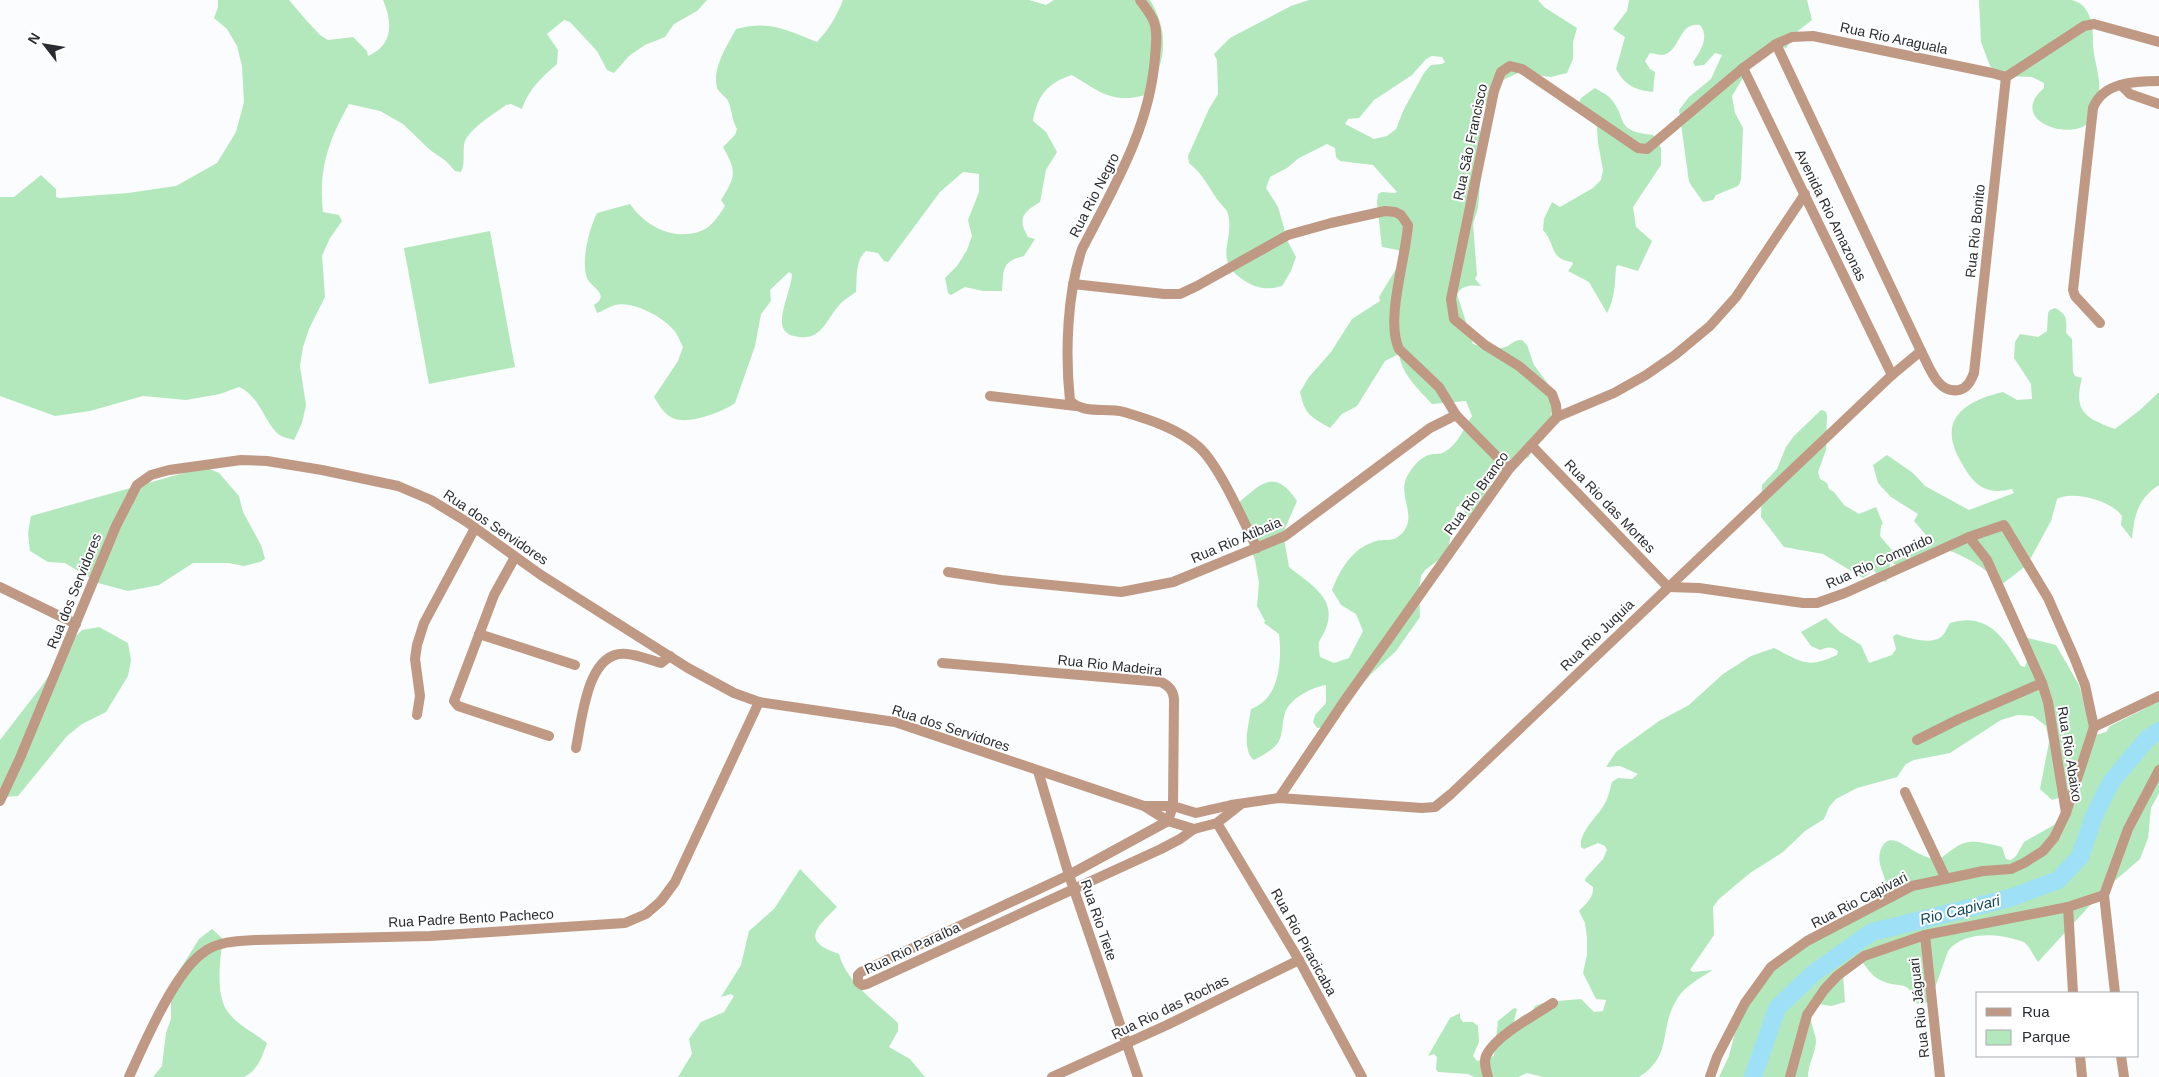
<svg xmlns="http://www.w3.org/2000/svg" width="2159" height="1077" font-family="Arial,sans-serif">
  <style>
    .green { fill: #b3e8bd; fill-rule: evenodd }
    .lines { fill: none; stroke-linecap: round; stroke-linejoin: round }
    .river { stroke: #9ee0f6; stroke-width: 18 }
    .minor { stroke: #bf9984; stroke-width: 10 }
    .labels { text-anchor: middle; stroke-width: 4; stroke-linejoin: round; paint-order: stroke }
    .street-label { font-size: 14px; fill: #292c30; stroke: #fff }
    .water-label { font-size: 15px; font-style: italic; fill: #124958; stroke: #fff }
  </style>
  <rect width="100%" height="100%" fill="#fafcfd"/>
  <g class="green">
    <path d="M 218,0 L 289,0 L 307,21 L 320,35 L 328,40 L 353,37 L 367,51 L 368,56 C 393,45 393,23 383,0 L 707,0 L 697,11 L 674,24 L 665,37 L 645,45 L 629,56 L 614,73 L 607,70 L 597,51 L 570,22 L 564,20 L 547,34 L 558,50 L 557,64 C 542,77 528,90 522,109 L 511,104 L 506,105 C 494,114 466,130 464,145 C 463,154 465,164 461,172 L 455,171 L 446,161 L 430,150 L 403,124 L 380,111 L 349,104 C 329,139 318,170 323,212 L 339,215 L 342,221 L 330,238 L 322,256 L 325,297 L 309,329 L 303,347 L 300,366 L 306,405 L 302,423 L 294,440 C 288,438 280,437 276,432 C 263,418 259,396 239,387 L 220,394 L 186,400 L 143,396 L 90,411 L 55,416 L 0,396 L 0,197 L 14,197 L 41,175 L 56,189 L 56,197 L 60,198 L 128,193 L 176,186 L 217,163 L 236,132 L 244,102 L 242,66 L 237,46 L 227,29 L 214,18 L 218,7 Z"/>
    <path d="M 843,0 L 1029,0 L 1046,5 L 1054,0 L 1150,0 C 1170,33 1166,63 1146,95 C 1112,104 1100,92 1072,75 C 1047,83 1037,96 1033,121 L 1046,132 L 1057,152 L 1046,170 L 1040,202 C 1023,212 1017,218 1028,237 L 1035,239 L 1024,256 C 1001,262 1004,269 1002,291 L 983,291 L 965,287 L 951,295 L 948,293 L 945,278 L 957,266 L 967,250 L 972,236 L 968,220 L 979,192 L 979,174 L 963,172 L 940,192 L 888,262 L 884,261 L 878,253 L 866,251 C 855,259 857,280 856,292 C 850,296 844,300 840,304 C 825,321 821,343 794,336 C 787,335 782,329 782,323 C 781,308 791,290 792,274 L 789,272 L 770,290 L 771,301 L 761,314 L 755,346 L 735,403 C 723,412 690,424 675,419 C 665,416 660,406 654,397 L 678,361 L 683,347 C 681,343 679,338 676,333 C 666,318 633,300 615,305 C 609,307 603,311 597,313 L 594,305 C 611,294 591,288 587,278 C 581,261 589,229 597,213 L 630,204 C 646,227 674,241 701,231 C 712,227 719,215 725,206 L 721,200 C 736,176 737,172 723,147 L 735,135 L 737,129 C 732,120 732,112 729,103 C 727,97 719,93 717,88 C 712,68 727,46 736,29 C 771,20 785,30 817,42 C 829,29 837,16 843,0 Z"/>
    <path d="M 1309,0 L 1538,0 L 1544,7 L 1577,28 L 1573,42 L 1573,59 L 1567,73 L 1551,77 L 1518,73 L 1503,80 L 1483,108 L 1480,126 L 1482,162 L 1478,208 L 1473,224 L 1477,275 L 1475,279 L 1481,286 C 1472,285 1462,285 1457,294 L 1473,344 L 1492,350 C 1497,347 1500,349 1505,347 C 1512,345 1514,339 1522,340 L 1527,345 L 1534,365 L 1557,396 L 1553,400 L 1549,429 L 1543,440 L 1533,448 L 1529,457 L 1503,469 L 1493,481 L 1476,512 L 1470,534 L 1470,521 L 1462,507 L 1458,506 L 1456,508 L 1449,545 L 1444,556 L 1425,570 L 1421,576 L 1419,589 L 1420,617 L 1396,651 L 1371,674 L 1324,727 L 1317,728 L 1313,722 L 1315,715 L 1326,703 L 1326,685 C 1312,687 1289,699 1285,713 C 1282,722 1283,733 1279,741 C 1274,750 1263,755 1254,760 C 1241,749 1249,724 1251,709 C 1280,699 1282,660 1279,634 L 1264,623 L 1265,621 L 1257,606 L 1259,583 L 1255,560 L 1246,534 L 1233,507 C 1259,488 1272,464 1297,501 L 1283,533 L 1289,567 C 1308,583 1338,598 1326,628 C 1319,645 1317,637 1320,657 L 1334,663 L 1349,658 L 1363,631 L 1356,614 L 1341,605 L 1332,590 C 1340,570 1351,550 1373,542 C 1385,537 1393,545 1404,531 C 1416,515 1399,497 1406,479 C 1409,471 1420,457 1429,455 C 1434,453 1440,455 1444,452 C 1457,446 1464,428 1472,416 L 1466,401 L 1432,404 C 1419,390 1401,373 1399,354 L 1385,361 L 1357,406 L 1342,414 L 1330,428 C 1310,416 1305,415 1300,392 L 1309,377 L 1331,352 L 1352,319 L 1380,301 L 1379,297 L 1404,256 L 1398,250 L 1382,247 L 1377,203 L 1378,194 L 1382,192 L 1394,193 L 1397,192 L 1373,165 L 1340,161 L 1336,157 L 1335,148 L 1327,144 L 1299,158 L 1287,168 L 1270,177 L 1266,188 L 1278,207 L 1288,242 L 1296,257 L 1291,271 L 1282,286 C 1267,290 1258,289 1245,281 C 1210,259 1237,240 1227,211 C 1225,208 1220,203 1217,199 C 1208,186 1202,173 1189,163 L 1188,156 L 1209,109 L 1218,94 L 1217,60 L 1214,54 L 1230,38 L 1291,6 ZM 1432,56 L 1442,57 L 1445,62 L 1442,64 L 1431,65 L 1424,73 L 1404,109 L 1396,129 L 1387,136 L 1374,139 L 1345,124 L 1348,119 L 1359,118 L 1374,100 L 1412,75 L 1426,59 Z"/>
    <path d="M 1629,0 L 1807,0 L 1812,20 L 1798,31 L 1786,48 L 1774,46 L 1750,66 L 1732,96 L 1735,113 L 1743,128 L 1741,180 L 1738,186 L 1716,195 L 1713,200 L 1703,202 L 1689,182 L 1679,110 L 1689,97 L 1711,79 L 1722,55 L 1715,53 L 1704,65 L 1695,66 L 1693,62 C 1700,52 1710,37 1700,25 C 1678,21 1681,52 1662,55 C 1658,55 1653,53 1650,53 L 1645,61 L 1650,69 L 1655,72 L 1653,92 C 1634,90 1625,85 1616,69 L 1625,37 L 1613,29 L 1627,11 Z"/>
    <path d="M 1979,0 L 2071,0 C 2089,3 2093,23 2093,39 C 2092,57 2101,74 2099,93 C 2097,100 2093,116 2089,122 C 2072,142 2006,121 2044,88 L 2044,83 L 2032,77 L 2003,76 L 1990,66 L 1981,42 Z"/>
    <path d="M 1595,88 C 1599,91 1605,93 1609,97 C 1629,117 1612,131 1653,135 L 1661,148 L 1661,165 L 1633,207 L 1636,227 L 1652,241 L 1638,271 L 1618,265 L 1616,267 C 1615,282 1615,299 1607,313 L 1589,282 L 1568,271 L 1573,264 L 1572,262 C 1549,259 1556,244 1543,230 L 1544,219 L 1552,202 L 1560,207 L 1593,188 L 1601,180 L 1603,170 L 1598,143 L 1597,127 L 1587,116 L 1576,110 L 1581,98 Z"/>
    <polygon points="490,231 515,367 429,384 404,248"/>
    <path d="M 2055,308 C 2067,314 2067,319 2066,333 L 2072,339 L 2073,372 L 2075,376 L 2082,378 C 2073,411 2085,418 2115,429 L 2140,410 L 2159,392 L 2159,485 C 2138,498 2134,516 2132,539 L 2121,525 L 2122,516 C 2112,501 2073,490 2057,499 L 2051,521 L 2027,565 L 2001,585 C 1985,567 1967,557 1945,549 L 1901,568 L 1891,562 L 1886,582 L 1880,580 L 1874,570 L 1863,578 L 1823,554 L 1784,547 L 1761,517 L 1762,485 L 1777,469 L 1786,447 L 1794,436 L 1821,410 L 1825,411 L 1827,415 L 1826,450 L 1818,472 L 1820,479 L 1827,483 L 1829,489 L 1834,492 L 1844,505 L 1859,514 L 1876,507 L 1883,524 L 1881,526 L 1880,536 L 1891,549 L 1905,557 L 1920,550 L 1926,535 L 1914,521 L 1918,514 L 1891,497 L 1878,483 L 1873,465 L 1887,455 L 1913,473 L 1925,486 L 1969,510 L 2014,493 L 2012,489 C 1984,496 1973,484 1960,460 C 1937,419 1965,401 2003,392 L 2017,400 L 2032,399 L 2031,384 L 2014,358 L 2015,342 L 2020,334 L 2038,337 L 2047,331 L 2048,313 L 2050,310 Z"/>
    <polygon points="205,467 219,473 239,496 243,512 261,545 265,559 260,562 244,566 228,563 193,563 159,585 128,591 98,583 65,563 48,562 30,551 28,533 31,516"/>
    <path d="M 1826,618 L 1840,632 L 1861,645 L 1869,663 L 1892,655 L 1896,649 L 1893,637 L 1896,634 C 1907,638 1931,645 1941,637 C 1945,634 1947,628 1950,623 C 1988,612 2003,637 2021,666 L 2025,667 C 2030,657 2025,645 2020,636 L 2056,645 L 2079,685 L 2091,729 L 2096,735 L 2106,732 L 2110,726 L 2144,709 L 2159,699 L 2159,793 L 2151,808 L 2148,838 L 2140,859 L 2104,890 L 2038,962 C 2034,957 2030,947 2025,943 C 2023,941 2017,940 2014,939 C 1994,933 1962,932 1948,951 L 1931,999 L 1923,1005 L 1916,1003 C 1908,977 1899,990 1880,980 C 1872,976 1866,967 1861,960 L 1843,975 L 1845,1002 L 1831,1006 L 1818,1004 C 1804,1019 1816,1029 1816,1042 C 1815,1054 1808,1064 1808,1077 L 1719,1077 L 1729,1056 L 1736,1028 L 1765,977 L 1791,954 L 1886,894 C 1889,884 1882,874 1880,864 C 1879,859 1879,853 1881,849 C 1889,830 1905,847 1916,852 C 1923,856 1931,858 1938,861 C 1965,838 1968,839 2002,847 L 2006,859 L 2011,860 L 2016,856 L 2024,842 L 2066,818 L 2078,798 L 2082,780 L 2079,780 L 2064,796 L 2052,800 L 2040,789 L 2049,742 L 2046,726 L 2033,716 L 2018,715 L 2001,720 L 1950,753 L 1914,760 L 1906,764 L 1897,777 L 1857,788 L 1836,799 L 1829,807 L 1824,819 L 1805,831 L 1783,852 L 1750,873 L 1719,899 L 1713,907 L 1714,935 L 1690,970 L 1693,972 L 1713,970 C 1700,978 1685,986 1677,999 C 1658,1029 1674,1055 1639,1077 L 1543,1077 L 1527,1073 L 1518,1077 L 1474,1077 L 1468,1074 L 1438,1072 L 1436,1069 L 1437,1057 L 1434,1054 L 1428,1056 L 1450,1018 L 1460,1013 L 1460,1018 L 1463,1022 L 1473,1022 L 1478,1026 L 1479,1042 L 1473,1056 L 1477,1061 L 1494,1056 L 1498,1021 L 1514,1008 L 1517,1009 L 1514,1021 L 1516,1023 L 1530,1015 L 1535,1006 L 1546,1002 L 1581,999 L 1594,1012 L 1603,1011 L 1606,1000 L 1596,999 L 1583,973 L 1587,955 L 1587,938 L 1585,923 L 1579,911 C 1586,904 1594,897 1593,887 L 1585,881 L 1585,879 L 1603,859 L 1607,850 L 1605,846 L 1598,843 L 1584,849 L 1581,847 C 1579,832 1597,817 1604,805 C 1608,799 1610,789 1612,782 L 1618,778 L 1632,779 L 1638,774 L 1620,766 L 1606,767 L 1616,752 L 1659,721 L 1689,705 L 1723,674 L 1751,656 L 1774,648 C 1802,662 1807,669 1837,655 L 1838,651 C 1831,646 1827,647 1820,650 L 1811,646 L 1801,632 Z"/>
    <polygon points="99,627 128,643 131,660 128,676 106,712 82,724 67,736 18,796 4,797 0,804 0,740 44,683 71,641 82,630"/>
    <path d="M 800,869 L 837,907 C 816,928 800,941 839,954 C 847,983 877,1003 898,1023 L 898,1031 L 889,1047 L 910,1059 L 925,1077 L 678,1077 L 692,1054 L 689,1039 L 701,1022 L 724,1012 L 734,996 L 731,994 L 721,997 L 741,965 L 749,931 L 774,909 Z"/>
    <path d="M 212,929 L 223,939 C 220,959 215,995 228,1012 C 237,1025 255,1033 267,1043 C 262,1057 258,1070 244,1077 L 153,1077 L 162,1066 L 166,1033 L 171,1019 L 171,1001 L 179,971 L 199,939 Z"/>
  </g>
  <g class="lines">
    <polyline class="river" points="1753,1077 1777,1008 1815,972 1872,932 2010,898 2058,880 2080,857 2094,816 2111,782 2147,739 2159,731"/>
    <g class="minor">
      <path d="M 1140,0 C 1145,7 1151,14 1154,22 C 1158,33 1156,45 1155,57 C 1150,127 1114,187 1082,249 C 1067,293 1065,354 1070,401 C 1086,415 1105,407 1124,412 C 1151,420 1179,429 1200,448 C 1220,467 1243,521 1257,548"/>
      <path d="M 1776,44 L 1921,351 C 1929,366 1937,394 1959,390 C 1968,388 1971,380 1974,373 L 2006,77 L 2084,26 L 2094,24 L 2159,42"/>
      <polyline points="1743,68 1892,375"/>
      <polyline points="2121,85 2130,94 2159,104"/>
      <path d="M 1073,284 L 1164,294 L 1180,294 L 1197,286 L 1288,235 L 1331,223 L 1385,211 L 1395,212 L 1401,215 L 1408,225 C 1406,258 1385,320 1399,349 L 1439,387 L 1456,415"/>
      <path d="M 2100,323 L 2075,296 L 2073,290 L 2093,108 C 2103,82 2135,81 2159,81"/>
      <polyline points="990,396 1076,406"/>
      <polyline points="1557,417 1556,405 1552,394 1519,366 1485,345 1454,319 1451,299 1494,91 1501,72 1510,66 1522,69 1638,148 1647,149 1743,68 1776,44 1792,37 1813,36 1992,73 2006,77"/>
      <polyline points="1531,445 1668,587 1699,588 1803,603 1817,603 1845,593 1969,537 1987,560 2042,683 2048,702 2066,813"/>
      <polyline points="515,557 494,595 454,701 458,706 549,736"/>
      <polyline points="948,572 1001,580 1121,592 1173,582 1285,536 1430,428 1456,415 1509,469"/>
      <polyline points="0,587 76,624"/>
      <polyline points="479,634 575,665"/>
      <path d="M 942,663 L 1161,682 C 1169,686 1173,690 1174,699 L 1173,806 L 1168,821"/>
      <polyline points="417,715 420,696 415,659 417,645 424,623 475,528"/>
      <polyline points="2094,727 2159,696"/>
      <polyline points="1917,740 1959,719 2042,683"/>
      <path d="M 576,748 C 582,720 587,649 627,654 C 638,655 650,660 661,663 L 670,656"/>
      <polyline points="1038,771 1069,875 1138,1077"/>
      <polyline points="1905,792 1946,879"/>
      <polyline points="1279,798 1343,703 1509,469 1557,417 1614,393 1646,375 1675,355 1710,326 1736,297 1805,194"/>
      <polyline points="0,801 20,758 116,526 137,485 151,475 169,470 241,460 267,461 322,470 398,486 431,500 467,522 541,575 688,668 734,693 759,702 895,722 1144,806 1168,821 1194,829"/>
      <polyline points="1145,806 1173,806 1196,813 1231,805 1279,798 1422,808 1435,807 1451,794 1892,375 1921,351"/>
      <polyline points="1168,821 1069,875 861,972 858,975 858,982 862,985 867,984 1161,849 1180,839 1194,829 1217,823 1241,804"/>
      <polyline points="1217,823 1299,960 1362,1077"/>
      <polyline points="2104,895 2115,993"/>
      <polyline points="2068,907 2073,993"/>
      <polyline points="1925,935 1940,1077"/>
      <polyline points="2080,1056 2082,1077"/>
      <polyline points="2121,1056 2124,1077"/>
      <path d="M 129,1077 C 144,1044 175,971 204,952 C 219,941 239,941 256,940 L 430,936 L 625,923 L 646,914 L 661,901 L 675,882 L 759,702"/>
      <polyline points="1052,1077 1167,1025 1299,960"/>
      <path d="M 1488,1077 C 1486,1070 1483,1060 1487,1054 C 1498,1034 1534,1016 1553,1003"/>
      <polyline points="1710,1077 1717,1057 1745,1003 1771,967 1807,941 1912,886 1983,871 2011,869 2024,863 2043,851 2054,838 2066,813 2094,727 2085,685 2074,657 2048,598 2004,525 1969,537"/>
      <polyline points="1790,1077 1807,1015 1824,990 1837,976 1864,956 1925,935 2068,907 2104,895 2128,829 2159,770"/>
    </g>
  </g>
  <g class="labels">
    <g class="street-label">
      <text transform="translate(1894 38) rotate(12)" y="5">Rua Rio Araguala</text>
      <text transform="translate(1470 142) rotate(-78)" y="5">Rua São Francisco</text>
      <text transform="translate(1094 195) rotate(-63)" y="5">Rua Rio Negro</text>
      <text transform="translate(1831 215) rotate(64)" y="5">Avenida Rio Amazonas</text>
      <text transform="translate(1975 231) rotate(-84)" y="5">Rua Rio Bonito</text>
      <text transform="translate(1476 493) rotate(-54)" y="5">Rua Rio Branco</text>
      <text transform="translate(1610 506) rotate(46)" y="5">Rua Rio das Mortes</text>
      <text transform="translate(496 527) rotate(34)" y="5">Rua dos Servidores</text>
      <text transform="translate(1236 540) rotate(-23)" y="5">Rua Rio Atibaia</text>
      <text transform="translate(1879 561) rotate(-24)" y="5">Rua Rio Comprido</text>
      <text transform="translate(74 591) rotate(-68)" y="5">Rua dos Servidores</text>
      <text transform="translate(1597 635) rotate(-44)" y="5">Rua Rio Juquia</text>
      <text transform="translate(1110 665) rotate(6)" y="5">Rua Rio Madeira</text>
      <text transform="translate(951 728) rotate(18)" y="5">Rua dos Servidores</text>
      <text transform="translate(2070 754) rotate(81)" y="5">Rua Rio Abaixo</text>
      <text transform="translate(1859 900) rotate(-27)" y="5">Rua Rio Capivari</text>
      <text transform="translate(471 918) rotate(-3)" y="5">Rua Padre Bento Pacheco</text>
      <text transform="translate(1099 920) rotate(71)" y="5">Rua Rio Tiete</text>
      <text transform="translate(1304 942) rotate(61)" y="5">Rua Rio Piracicaba</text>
      <text transform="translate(912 948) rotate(-25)" y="5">Rua Rio Paraíba</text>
      <text transform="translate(1170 1007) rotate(-26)" y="5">Rua Rio das Rochas</text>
      <text transform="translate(1919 1008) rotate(-96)" y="5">Rua Rio Jáguari</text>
    </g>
    <g class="water-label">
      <text transform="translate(1960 910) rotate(-14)" y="5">Rio Capivari</text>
    </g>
  </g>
  <rect x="1976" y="992" width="162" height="65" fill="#ffffff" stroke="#a9abac"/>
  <rect x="1986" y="1008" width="25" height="8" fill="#bf9984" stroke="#a9abac"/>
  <text x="2022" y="1017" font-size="15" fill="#292c30">Rua</text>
  <rect x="1986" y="1030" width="25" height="15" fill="#b3e8bd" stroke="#a9abac"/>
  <text x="2022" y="1042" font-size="15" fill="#292c30">Parque</text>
  <g transform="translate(45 45) rotate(301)" stroke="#ffffff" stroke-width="4" paint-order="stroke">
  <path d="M0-4L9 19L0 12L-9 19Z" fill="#292c30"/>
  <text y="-8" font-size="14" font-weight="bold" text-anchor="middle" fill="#292c30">N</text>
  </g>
</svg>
